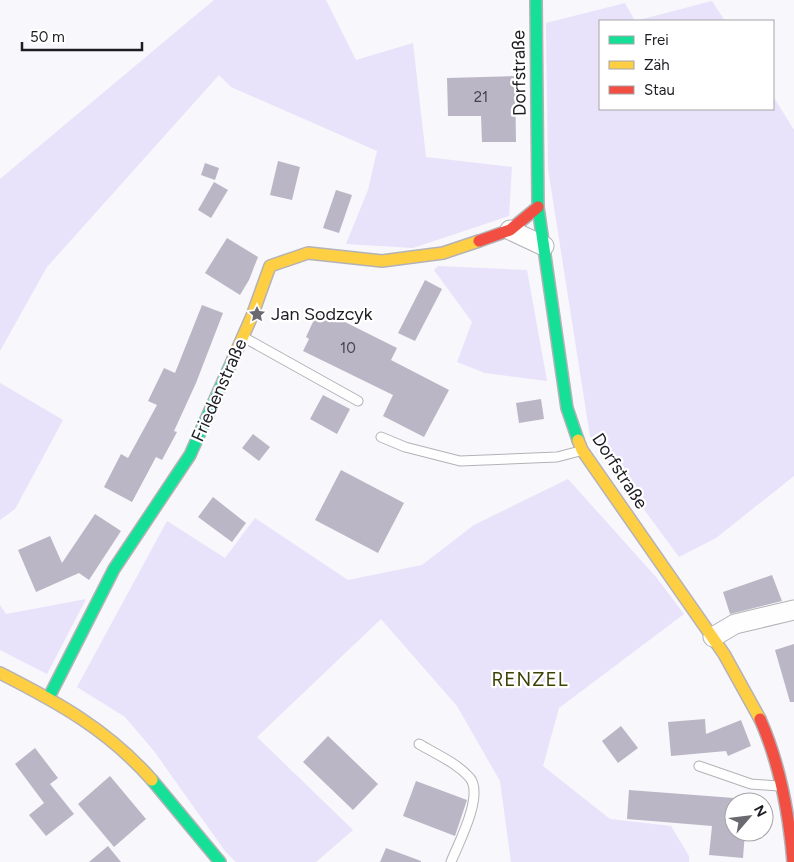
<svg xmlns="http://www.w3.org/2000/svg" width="794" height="862" font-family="Figtree,sans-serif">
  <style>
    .green { fill: #e8e2fa }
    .building { fill: #bbb6c6 }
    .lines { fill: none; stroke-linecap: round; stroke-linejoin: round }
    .lane-casing { stroke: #b3b2b7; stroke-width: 11 }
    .street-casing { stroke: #b3b2b7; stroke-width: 21 }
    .fast-casing { stroke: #b3b2b7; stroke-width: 14 }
    .slow-casing { stroke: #b3b2b7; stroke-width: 14 }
    .jam-casing { stroke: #b3b2b7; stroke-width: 14 }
    .lane { stroke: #fefefe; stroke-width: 9 }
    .street { stroke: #fefefe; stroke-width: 19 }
    .fast { stroke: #16e098; stroke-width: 11 }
    .slow { stroke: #ffcf43; stroke-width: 11 }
    .jam { stroke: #f24e42; stroke-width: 11 }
    .labels { text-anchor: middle; stroke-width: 4.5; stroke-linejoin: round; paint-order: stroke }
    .number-label { font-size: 15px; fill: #45424c }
    .street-label { font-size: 18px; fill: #1e1c23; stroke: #fff }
    .poi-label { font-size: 18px; fill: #1e1c23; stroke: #fff; text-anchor: start }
    .neighbourhood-label { font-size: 19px; letter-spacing: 1px; fill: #3b4204; stroke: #fff }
  </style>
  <rect width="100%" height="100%" fill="#f8f7fb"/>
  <g class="green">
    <polygon points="214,0 326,0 356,60 413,43 426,157 512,167 509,216 413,248 346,244 368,190 377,151 231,87 219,75 47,267 0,351 0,179"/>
    <polygon points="712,1 725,21 600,21 600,109 773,109 773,96 794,130 794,476 716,538 679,557 590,436 548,169 546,23 625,3 635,21"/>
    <polygon points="438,266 527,270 547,381 485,373 457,362 472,322 434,270"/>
    <polygon points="0,383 63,420 15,509 0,520"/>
    <polygon points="568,479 656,577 684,614 559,708 543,766 610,819 671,826 689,856 689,862 511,862 500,781 457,706 381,619 257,737 353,830 316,862 236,862 225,851 154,751 125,717 77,687 167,521 225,558 255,518 348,580 422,565 474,525"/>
    <polygon points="86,599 47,674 0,650 0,605 6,614"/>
  </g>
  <g class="building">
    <polygon points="515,76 516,142 482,142 481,116 448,116 447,78"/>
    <polygon points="278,161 300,167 292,200 270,195"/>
    <polygon points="205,163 219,168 215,180 201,175"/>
    <polygon points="214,182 228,190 211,218 198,210"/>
    <polygon points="336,190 352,195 339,233 323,228"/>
    <polygon points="227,238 258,257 249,280 240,295 205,273"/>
    <polygon points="425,280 442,289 415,341 398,333"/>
    <polygon points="202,305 223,313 196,383 174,431 177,432 162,460 156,457 132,502 104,487 121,454 128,458 157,405 148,401 164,368 175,373"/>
    <polygon points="319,309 397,348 391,360 449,390 424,437 383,416 393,395 303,351 309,339 306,337"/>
    <polygon points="323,395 350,409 337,434 310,419"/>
    <polygon points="541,399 544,419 519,423 516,403"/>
    <polygon points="253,434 270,447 259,461 242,448"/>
    <polygon points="341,470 404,503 378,553 315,520"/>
    <polygon points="213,497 246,523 232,542 198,517"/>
    <polygon points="95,514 121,531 89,580 79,573 36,592 18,550 50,536 62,563"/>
    <polygon points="772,575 782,601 730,614 723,592"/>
    <polygon points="794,644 794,702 790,702 775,650"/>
    <polygon points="705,719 706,734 741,720 751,746 728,756 726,751 671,756 668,722"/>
    <polygon points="621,726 638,748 618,763 602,741"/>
    <polygon points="328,736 378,784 353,810 303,762"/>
    <polygon points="35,748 58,778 50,784 74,814 46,836 29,815 44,803 15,764"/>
    <polygon points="110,776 146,819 114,847 78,804"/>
    <polygon points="416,781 467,800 455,836 403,816"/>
    <polygon points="629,790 734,798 734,832 745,832 743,858 709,855 712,826 627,819"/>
    <polygon points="108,846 121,862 89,862"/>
    <polygon points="386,848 421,861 421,862 380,862"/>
  </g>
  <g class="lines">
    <g class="lane-casing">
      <g id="lane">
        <polyline points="245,338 358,401"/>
        <polyline points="381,437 405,447 460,461 557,457 580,451"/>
        <path d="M 419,744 C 436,754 457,763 470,778 C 484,796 458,844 451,862"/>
        <polyline points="699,766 751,784 778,786"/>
      </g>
    </g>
    <g class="street-casing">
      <g id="street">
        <polyline points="510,230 544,246"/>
        <polyline points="713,637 735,624 794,610"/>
      </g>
    </g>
    <g class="fast-casing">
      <g id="fast">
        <polyline points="536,0 538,207 567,408 578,440"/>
        <polyline points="49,697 114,569 190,455 233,359"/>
        <polyline points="152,780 220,862"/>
      </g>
    </g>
    <g class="slow-casing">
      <g id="slow">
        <polyline points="233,359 252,316 270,266 308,253 382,261 443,253 479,241"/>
        <polyline points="578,440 582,450 724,654 760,719"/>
        <path d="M 0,673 C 59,703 108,730 152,780"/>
      </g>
    </g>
    <g class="jam-casing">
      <g id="jam">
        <polyline points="479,241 510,230 538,207"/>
        <path d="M 760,719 C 780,764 789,814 793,862"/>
      </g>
    </g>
    <use href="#lane" class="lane"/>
    <use href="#street" class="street"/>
    <use href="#fast" class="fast"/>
    <use href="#slow" class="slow"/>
    <use href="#jam" class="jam"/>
  </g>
  <defs>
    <g id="sight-bare" transform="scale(1.35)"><path d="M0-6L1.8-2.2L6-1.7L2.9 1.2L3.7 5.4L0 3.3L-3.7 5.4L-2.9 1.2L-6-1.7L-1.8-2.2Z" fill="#6a696f" stroke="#fff" stroke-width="2.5" paint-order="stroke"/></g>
  </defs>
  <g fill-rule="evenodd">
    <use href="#sight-bare" x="257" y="314"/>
  </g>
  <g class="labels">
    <g class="number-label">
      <text x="481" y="102">21</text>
      <text x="348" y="353">10</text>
    </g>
    <g class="street-label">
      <text transform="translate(519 73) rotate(-91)" y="6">Dorfstraße</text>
      <text transform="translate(219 390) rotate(-66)" y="6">Friedenstraße</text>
      <text transform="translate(620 471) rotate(57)" y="6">Dorfstraße</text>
    </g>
    <g class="poi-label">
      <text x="271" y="320">Jan Sodzcyk</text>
    </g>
    <g class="neighbourhood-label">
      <text x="530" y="686">RENZEL</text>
    </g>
  </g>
  <rect x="599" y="20" width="175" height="90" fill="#ffffff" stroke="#a5a4a7"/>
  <rect x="609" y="36" width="25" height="8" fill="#16e098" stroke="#a5a4a7"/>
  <text x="644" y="45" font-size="15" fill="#1e1c23">Frei</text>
  <rect x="609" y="61" width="25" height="8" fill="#ffcf43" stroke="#a5a4a7"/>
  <text x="644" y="70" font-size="15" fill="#1e1c23">Zäh</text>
  <rect x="609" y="86" width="25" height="8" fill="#f24e42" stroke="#a5a4a7"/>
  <text x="644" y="95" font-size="15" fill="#1e1c23">Stau</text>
  <g transform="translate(749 817) rotate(62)"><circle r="24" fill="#ffffff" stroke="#a5a4a7"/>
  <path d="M0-4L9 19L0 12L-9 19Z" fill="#6a696f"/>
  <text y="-8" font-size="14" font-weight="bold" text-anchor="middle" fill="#1e1c23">N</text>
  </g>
  <path d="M22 42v8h120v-8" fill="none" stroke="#1e1c23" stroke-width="2.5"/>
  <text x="30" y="42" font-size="15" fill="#1e1c23" stroke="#ffffff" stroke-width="4" paint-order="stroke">50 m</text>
</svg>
